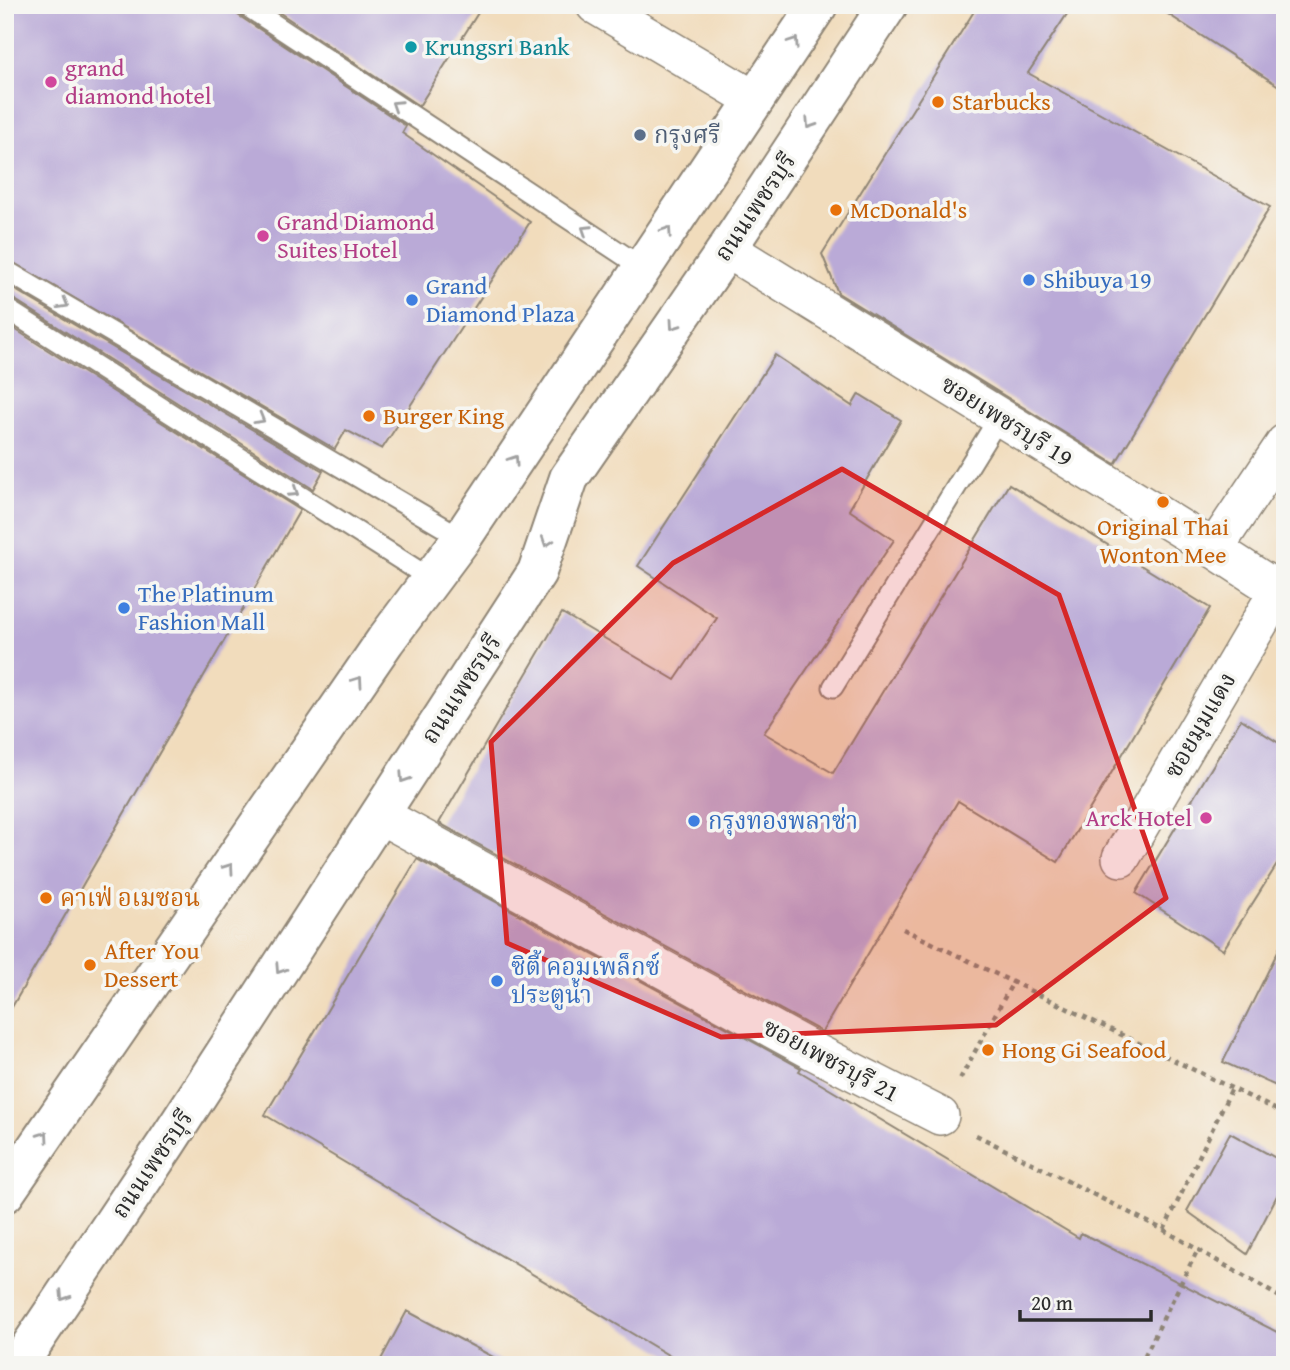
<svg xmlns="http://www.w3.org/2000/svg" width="1290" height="1370" font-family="'Gentium Book Plus','Noto Serif Thai',serif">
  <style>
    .building { fill: #baaad7 }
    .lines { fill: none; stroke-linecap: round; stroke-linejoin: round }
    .lane-casing { stroke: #8e8474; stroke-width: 23 }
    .street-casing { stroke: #8e8474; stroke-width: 40 }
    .primary-casing { stroke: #8e8474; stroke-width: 42 }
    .path { stroke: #8e8474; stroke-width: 4.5; stroke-dasharray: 5 5; stroke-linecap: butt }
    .lane { stroke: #fff; stroke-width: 19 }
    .street { stroke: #fff; stroke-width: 37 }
    .primary { stroke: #fff; stroke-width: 38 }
    .oneway { stroke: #a0a0a0 }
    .marked { fill: #d62828; fill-opacity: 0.2; stroke: #d62828; stroke-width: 5; stroke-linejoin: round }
    .culture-dot { fill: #0f9aa8; stroke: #f6f6f2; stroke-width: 2.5 }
    .hotel-dot { fill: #d1479c; stroke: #f6f6f2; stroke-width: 2.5 }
    .food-dot { fill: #e8710a; stroke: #f6f6f2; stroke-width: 2.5 }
    .service-dot { fill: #5c6f8a; stroke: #f6f6f2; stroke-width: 2.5 }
    .shop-dot { fill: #3f7fe0; stroke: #f6f6f2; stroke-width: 2.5 }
    .labels { text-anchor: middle; stroke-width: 7; stroke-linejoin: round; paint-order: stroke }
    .culture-label { font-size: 24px; fill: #0d838f; stroke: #f6f6f2; text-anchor: start }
    .hotel-label { font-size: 24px; fill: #b23c85; stroke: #f6f6f2; text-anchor: start }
    .food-label { font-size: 24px; fill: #c56008; stroke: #f6f6f2; text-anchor: start }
    .service-label { font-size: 24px; fill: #4e5e75; stroke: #f6f6f2; text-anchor: start }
    .street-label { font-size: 24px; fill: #2b2b2b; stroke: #f6f6f2 }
    .shop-label { font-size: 24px; fill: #366cbe; stroke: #f6f6f2; text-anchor: start }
  </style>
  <rect width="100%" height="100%" fill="#f6f6f2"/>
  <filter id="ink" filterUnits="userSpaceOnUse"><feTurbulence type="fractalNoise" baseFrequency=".0143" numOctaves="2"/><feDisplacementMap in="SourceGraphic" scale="14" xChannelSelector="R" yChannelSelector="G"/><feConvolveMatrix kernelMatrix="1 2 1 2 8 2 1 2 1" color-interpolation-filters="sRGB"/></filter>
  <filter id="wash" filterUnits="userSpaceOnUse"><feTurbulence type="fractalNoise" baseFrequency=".00686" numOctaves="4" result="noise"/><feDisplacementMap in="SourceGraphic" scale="28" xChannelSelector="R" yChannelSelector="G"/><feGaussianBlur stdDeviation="1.57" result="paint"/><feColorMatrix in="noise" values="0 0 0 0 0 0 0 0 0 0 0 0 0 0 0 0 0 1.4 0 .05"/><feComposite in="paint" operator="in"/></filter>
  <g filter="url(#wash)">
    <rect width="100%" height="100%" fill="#f1dcbc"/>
    <g id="blocks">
      <g class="building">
        <polygon points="5,5 233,5 238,15 406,126 402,133 530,222 382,449 346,430 335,449 5,258"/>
        <polygon points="268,5 483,5 419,106"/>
        <polygon points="978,5 1073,5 1028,73 1270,207 1115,464 838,293 822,254"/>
        <polygon points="1154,5 1285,5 1285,90"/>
        <polygon points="5,284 323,471 313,489 12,298 5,296"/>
        <polygon points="5,323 300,510 5,1019"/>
        <polygon points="775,355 852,406 859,394 901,420 849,510 894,540 764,733 833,773 1009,484 1210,608 1058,862 958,801 822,1032 439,823 562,613 675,680 717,618 638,566"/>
        <polygon points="1241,719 1285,747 1285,852 1223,950 1136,893"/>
        <polygon points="417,859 801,1068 799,1071 1079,1238 1081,1233 1285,1336 1285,1365 685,1365 265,1115"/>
        <polygon points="1285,937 1285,1090 1223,1062"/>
        <polygon points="1230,1133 1285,1163 1285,1180 1247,1254 1187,1211"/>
        <polygon points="407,1311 508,1365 378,1365"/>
      </g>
    </g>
  </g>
  <g filter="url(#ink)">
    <use href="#blocks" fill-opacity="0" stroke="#8e8474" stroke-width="2"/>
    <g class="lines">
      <g class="lane-casing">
        <g id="lane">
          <polyline points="245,5 643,268"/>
          <polyline points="5,270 462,538"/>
          <polyline points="5,308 431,579"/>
          <polyline points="833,687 1000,416"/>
        </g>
      </g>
      <g class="street-casing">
        <g id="street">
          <polyline points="595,5 755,100"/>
          <polyline points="727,249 1214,549 1285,595"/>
          <polyline points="1214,549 1285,443"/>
          <polyline points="380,815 813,1051 940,1116"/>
          <polyline points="1121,858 1278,591"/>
        </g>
      </g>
      <g class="primary-casing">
        <g id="primary">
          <polyline points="5,1193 385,641 462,538 818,5"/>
          <polyline points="18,1365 166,1144 537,572 569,478 727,249 888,5"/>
        </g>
      </g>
      <g class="path">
        <polyline points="903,929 1285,1114"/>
        <polyline points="960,1079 1013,982"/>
        <polyline points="976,1135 1164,1230 1285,1300"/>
        <polyline points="1164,1230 1231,1090"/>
        <polyline points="1140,1365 1198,1249"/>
      </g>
      <use href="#lane" class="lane"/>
      <use href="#street" class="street"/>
      <use href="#primary" class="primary"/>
    </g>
    <defs><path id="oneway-chevron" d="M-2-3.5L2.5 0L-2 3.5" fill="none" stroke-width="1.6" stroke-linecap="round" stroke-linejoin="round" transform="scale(1.75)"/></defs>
    <g class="oneway">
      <use href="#oneway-chevron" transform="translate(794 42) rotate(-56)"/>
      <use href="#oneway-chevron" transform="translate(396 105) rotate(-147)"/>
      <use href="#oneway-chevron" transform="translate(810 124) rotate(123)"/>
      <use href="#oneway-chevron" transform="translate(586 230) rotate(-147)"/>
      <use href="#oneway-chevron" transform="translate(667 231) rotate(-56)"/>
      <use href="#oneway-chevron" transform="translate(64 304) rotate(30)"/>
      <use href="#oneway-chevron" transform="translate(674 325) rotate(125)"/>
      <use href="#oneway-chevron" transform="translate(260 419) rotate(30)"/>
      <use href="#oneway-chevron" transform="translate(514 460) rotate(-56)"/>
      <use href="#oneway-chevron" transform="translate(294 492) rotate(33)"/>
      <use href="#oneway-chevron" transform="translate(547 542) rotate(109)"/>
      <use href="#oneway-chevron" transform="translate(358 681) rotate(-55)"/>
      <use href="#oneway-chevron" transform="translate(404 778) rotate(123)"/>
      <use href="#oneway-chevron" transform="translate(229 868) rotate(-55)"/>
      <use href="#oneway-chevron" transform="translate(280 969) rotate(123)"/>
      <use href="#oneway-chevron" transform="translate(44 1136) rotate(-55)"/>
      <use href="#oneway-chevron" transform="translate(64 1296) rotate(123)"/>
    </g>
  </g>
  <path class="marked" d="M 842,469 L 1059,595 L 1166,898 L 996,1025 L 721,1037 L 507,943 L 491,742 L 673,563 Z"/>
  <circle class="culture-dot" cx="411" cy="47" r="7"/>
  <g class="hotel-dot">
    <circle cx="51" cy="82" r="7"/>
    <circle cx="263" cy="236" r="7"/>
    <circle cx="1206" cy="818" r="7"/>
  </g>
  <g class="food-dot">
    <circle cx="938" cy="102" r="7"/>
    <circle cx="836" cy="210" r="7"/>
    <circle cx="369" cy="416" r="7"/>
    <circle cx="1163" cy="502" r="7"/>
    <circle cx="46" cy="898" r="7"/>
    <circle cx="90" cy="965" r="7"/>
    <circle cx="988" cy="1050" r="7"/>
  </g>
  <circle class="service-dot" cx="640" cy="135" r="7"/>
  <g class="shop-dot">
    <circle cx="1029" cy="280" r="7"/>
    <circle cx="412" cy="300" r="7"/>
    <circle cx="124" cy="608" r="7"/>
    <circle cx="694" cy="821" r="7"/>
    <circle cx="497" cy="981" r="7"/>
  </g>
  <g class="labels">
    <g class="culture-label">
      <text x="425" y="55">Krungsri Bank</text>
    </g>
    <g class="hotel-label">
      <text x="65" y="76">grand<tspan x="65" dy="28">diamond hotel</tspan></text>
      <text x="277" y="230">Grand Diamond<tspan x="277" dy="28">Suites Hotel</tspan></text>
      <text x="1192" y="826" text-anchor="end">Arck Hotel</text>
    </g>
    <g class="food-label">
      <text x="952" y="110">Starbucks</text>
      <text x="850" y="218">McDonald's</text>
      <text x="383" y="424">Burger King</text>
      <text x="1163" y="535" text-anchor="middle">Original Thai<tspan x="1163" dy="28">Wonton Mee</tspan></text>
      <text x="60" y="906">คาเฟ่ อเมซอน</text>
      <text x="104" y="959">After You<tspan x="104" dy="28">Dessert</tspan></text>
      <text x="1002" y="1058">Hong Gi Seafood</text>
    </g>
    <g class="service-label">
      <text x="654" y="143">กรุงศรี</text>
    </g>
    <g class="street-label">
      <text transform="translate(755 207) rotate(-56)" y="8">ถนนเพชรบุรี</text>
      <text transform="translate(1007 421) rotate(32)" y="8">ซอยเพชรบุรี 19</text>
      <text transform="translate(461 689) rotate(-57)" y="8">ถนนเพชรบุรี</text>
      <text transform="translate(1200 725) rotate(-60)" y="8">ซอยมุมแดง</text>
      <text transform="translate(831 1060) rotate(28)" y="8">ซอยเพชรบุรี 21</text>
      <text transform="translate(152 1164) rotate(-56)" y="8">ถนนเพชรบุรี</text>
    </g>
    <g class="shop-label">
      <text x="1043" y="288">Shibuya 19</text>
      <text x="426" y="294">Grand<tspan x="426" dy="28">Diamond Plaza</tspan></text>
      <text x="138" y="602">The Platinum<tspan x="138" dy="28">Fashion Mall</tspan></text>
      <text x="708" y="829">กรุงทองพลาซ่า</text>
      <text x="511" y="975">ซิตี้ คอมเพล็กซ์<tspan x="511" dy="28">ประตูน้ำ</tspan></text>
    </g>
  </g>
  <rect width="1290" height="1370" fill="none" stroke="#f6f6f2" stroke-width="28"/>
  <path d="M1020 1310v10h131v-10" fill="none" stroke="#2b2b2b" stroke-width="3.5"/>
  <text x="1031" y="1310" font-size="21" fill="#2b2b2b" stroke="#f6f6f2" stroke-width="5" paint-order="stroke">20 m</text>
</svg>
